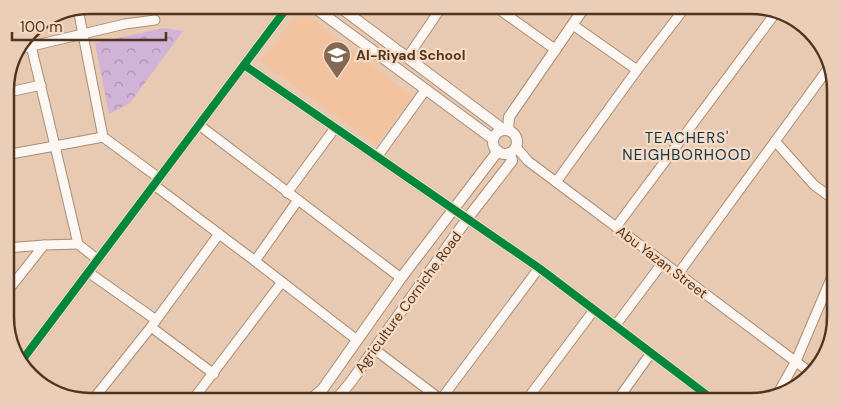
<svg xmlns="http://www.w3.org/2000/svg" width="841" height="407" font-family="'DM Sans',sans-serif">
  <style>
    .built { fill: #f2c39e }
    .park { fill: url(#park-crowns) }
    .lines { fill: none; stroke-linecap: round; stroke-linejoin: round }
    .minor-casing { stroke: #a78d77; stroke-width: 11 }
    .tertiary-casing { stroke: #a78d77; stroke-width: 12 }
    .minor { stroke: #fcf7f3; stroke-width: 9 }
    .tertiary { stroke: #fcf7f3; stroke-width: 10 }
    .cycleway-casing { stroke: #f7dbc5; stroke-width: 11 }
    .cycleway { stroke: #00873e; stroke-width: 8 }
    .labels { text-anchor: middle; stroke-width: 4.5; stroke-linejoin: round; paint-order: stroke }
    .poi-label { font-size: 14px; font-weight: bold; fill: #50341d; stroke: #f7dbc5; text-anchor: start }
    .street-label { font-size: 14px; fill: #50341d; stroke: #f7dbc5 }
    .neighbourhood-label { font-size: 15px; letter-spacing: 1px; fill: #0b334a; stroke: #f7dbc5 }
    .rim { fill: none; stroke: #50341d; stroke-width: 2.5 }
  </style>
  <defs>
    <pattern id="park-crowns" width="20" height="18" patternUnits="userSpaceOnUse" patternTransform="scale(1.25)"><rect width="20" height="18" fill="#d1b3d7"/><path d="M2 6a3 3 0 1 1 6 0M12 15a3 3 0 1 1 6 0" fill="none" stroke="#ac92ae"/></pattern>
  </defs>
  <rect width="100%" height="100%" fill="#e8cab2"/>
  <polygon class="built" points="294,18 312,18 413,97 376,145 260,61"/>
  <polygon class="park" points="164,28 183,31 130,103 109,114 95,43"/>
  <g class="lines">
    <g class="minor-casing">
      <g id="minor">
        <polyline points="493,5 556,50"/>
        <polyline points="78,9 103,137"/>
        <polyline points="573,25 637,70"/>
        <polyline points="28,33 55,146 103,137 159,178"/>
        <polyline points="15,50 125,24 155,20"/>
        <polyline points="407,58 443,5"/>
        <polyline points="244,65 539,268 716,402"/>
        <polyline points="5,93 41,85"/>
        <polyline points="199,125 401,278"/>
        <polyline points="775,141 814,185 836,201"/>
        <polyline points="516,147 528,161 811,373"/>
        <polyline points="5,155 55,146 78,244 98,260"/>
        <polyline points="377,157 426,89"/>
        <polyline points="556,182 637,70 687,5"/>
        <polyline points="154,185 255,261 357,340"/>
        <polyline points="287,193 335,128"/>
        <polyline points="616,227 777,11"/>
        <polyline points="6,248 44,245"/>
        <polyline points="255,261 298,200"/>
        <polyline points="88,272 156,320"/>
        <polyline points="678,274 830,66"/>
        <polyline points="6,293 44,245 78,244"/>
        <polyline points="615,326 663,262"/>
        <polyline points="151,327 214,374"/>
        <polyline points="374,349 444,402"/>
        <polyline points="20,363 289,5"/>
        <polyline points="777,395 796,361 836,267"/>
        <polyline points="91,402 151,327 219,234"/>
        <polyline points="191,402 282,282"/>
        <polyline points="439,402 539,268"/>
        <polyline points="525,402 594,310"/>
        <polyline points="616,402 651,353"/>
      </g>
    </g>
    <g class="tertiary-casing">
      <g id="tertiary">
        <polyline points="311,5 493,139"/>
        <polyline points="337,5 504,130"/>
        <polyline points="508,130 509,117 586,5"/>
        <circle cx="505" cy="142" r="12"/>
        <polyline points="307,402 322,390 401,278 498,151"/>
        <polyline points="334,402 350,383 467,219 512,161 510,153"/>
      </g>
    </g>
    <use href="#minor" class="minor"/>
    <use href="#tertiary" class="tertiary"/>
    <g class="cycleway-casing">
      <g id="cycleway">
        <polyline points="244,65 539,268 716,402"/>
        <polyline points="20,363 289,5"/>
      </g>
    </g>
    <use href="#cycleway" class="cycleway"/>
  </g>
  <defs>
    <g id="school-pin" transform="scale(1.4375)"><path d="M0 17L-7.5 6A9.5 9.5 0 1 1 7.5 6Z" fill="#856851" stroke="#f7dbc5"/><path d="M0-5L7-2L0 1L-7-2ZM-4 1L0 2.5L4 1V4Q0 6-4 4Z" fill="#fff"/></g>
  </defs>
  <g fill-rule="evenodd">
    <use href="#school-pin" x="337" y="55"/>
  </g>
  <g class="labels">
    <g class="poi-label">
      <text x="356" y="60">Al-Riyad School</text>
    </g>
    <g class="street-label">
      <text transform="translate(662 262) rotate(37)" y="5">Abu Yazan Street</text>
      <text transform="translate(408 302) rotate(-54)" y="5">Agriculture Corniche Road</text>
    </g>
    <g class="neighbourhood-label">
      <text x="687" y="143">TEACHERS'<tspan x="687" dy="17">NEIGHBORHOOD</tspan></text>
    </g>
  </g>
  <path d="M0 0H841V407H0ZM90 14H751A76 76 0 0 1 827 90V317A76 76 0 0 1 751 393H90A76 76 0 0 1 14 317V90A76 76 0 0 1 90 14Z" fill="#eaceb8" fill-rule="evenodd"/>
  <path class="rim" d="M90 14H751A76 76 0 0 1 827 90V317A76 76 0 0 1 751 393H90A76 76 0 0 1 14 317V90A76 76 0 0 1 90 14Z"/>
  <path d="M12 32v8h154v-8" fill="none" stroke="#50341d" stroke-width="2.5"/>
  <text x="20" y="32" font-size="15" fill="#50341d" stroke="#f7dbc5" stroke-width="4" paint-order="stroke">100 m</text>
</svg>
